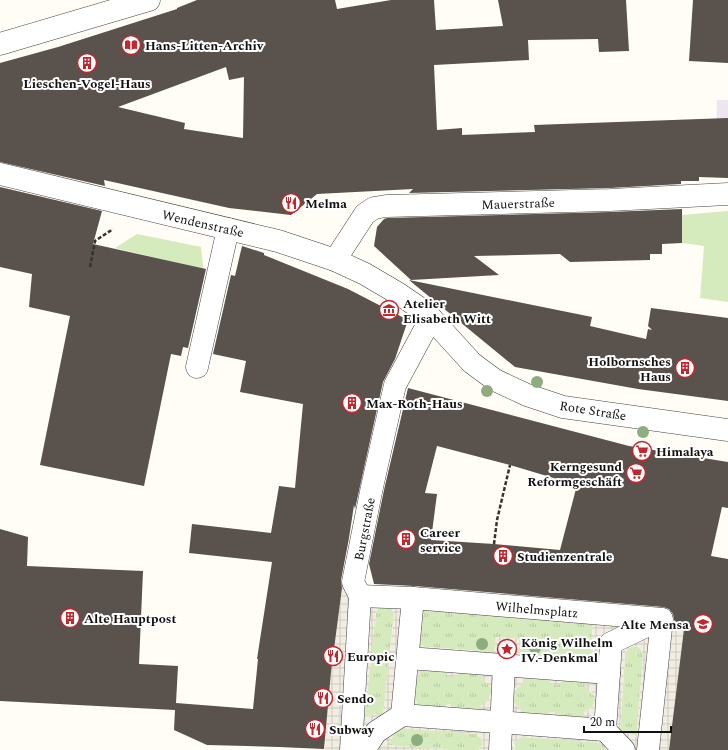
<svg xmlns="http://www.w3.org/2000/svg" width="728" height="750" font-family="Spectral,serif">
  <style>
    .industrial { fill: #eee6ef }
    .grass { fill: #d5ebbd }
    .park { fill: url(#park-tufts) }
    .plaza { fill: url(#plaza-grid); fill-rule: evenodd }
    .building { fill: #5a524d; fill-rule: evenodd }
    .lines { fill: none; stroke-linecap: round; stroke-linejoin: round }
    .minor-casing { stroke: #444; stroke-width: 23 }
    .path { stroke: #333; stroke-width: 2.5; stroke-dasharray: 4 2; stroke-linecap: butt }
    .minor { stroke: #fff; stroke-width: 22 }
    .tree { fill: #8dad7f }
    .labels { text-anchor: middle; stroke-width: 4; stroke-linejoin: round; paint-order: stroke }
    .poi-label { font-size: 13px; font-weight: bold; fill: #111; stroke: #fff; text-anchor: start }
    .street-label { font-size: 13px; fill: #111; stroke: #fff }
  </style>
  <defs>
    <pattern id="park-tufts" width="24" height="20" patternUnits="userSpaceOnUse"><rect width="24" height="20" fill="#d5ebbd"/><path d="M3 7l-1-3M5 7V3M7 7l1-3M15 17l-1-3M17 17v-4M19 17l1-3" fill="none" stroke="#b6c8a1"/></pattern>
    <pattern id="plaza-grid" width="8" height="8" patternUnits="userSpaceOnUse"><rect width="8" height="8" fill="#f1ede2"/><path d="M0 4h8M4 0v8" fill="none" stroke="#cecac1"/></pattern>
  </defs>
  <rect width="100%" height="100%" fill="#fffdf5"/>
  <polygon class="industrial" points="717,100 728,100 728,178 714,177"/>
  <g class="grass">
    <polygon points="728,211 728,302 700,298 704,246 682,243 682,215"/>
    <polygon points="137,234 201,247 204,274 200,268 115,248"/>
  </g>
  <g class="park">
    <polygon points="380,606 391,607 394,614 383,716 375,714 364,718 376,612"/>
    <polygon points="422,608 593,621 591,652 587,658 583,659 518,654 519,639 496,637 495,652 426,647 423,646 420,640"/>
    <polygon points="634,646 640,648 643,655 637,737 634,735 620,732 625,654 629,648"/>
    <path d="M 419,670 L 483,674 C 484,681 485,680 489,685 C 496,694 484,704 480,712 L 455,710 L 452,705 L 443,707 L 417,708 L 417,701 L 413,699 L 413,679 L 419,676 Z"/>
    <path d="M 523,677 L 549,679 L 554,685 L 557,685 L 562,680 L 587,681 L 588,689 L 595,697 C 595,705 592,709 585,712 L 584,720 L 559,718 L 550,712 L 546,715 L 521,715 L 521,708 C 508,703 511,689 523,684 Z"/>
    <polygon points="393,727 475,734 481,738 483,743 479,750 449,750 386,745 390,742"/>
    <polygon points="518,737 522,737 607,743 606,750 515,750 514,743"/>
  </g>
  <path class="plaza" d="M 343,579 L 376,589 L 664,609 L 684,629 L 669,750 L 606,750 L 607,743 L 522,737 L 516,740 L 513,745 L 515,750 L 479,750 L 482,745 L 483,741 L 481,738 L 475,734 L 394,728 L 393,737 L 387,745 L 449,750 L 325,750 L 326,717 L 331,672 ZM 380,606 L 391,607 L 394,614 L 383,715 L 375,714 L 365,718 L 376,612 ZM 422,608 L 593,621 L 591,652 L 587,658 L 583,659 L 518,654 L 519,639 L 496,637 L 494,652 L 427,647 L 423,646 L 420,640 ZM 634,646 L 640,648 L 643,655 L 636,737 L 629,733 L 620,732 L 625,654 L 629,648 ZM 419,670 L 445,671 L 447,675 L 450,677 L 455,677 L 459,672 L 483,674 L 482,680 L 489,685 L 491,689 L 490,697 L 485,703 L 481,705 L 480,711 L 455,710 L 454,706 L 448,704 L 443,707 L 417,707 L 417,701 L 413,699 L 415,678 L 419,676 ZM 524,677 L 549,679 L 551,683 L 554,685 L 559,685 L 563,680 L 587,682 L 586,688 L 591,691 L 595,697 L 594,705 L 590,710 L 584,712 L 584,719 L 559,718 L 558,714 L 554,712 L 550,712 L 546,715 L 521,715 L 521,708 L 515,705 L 512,699 L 514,689 L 523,684 Z"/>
  <g class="building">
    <path d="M 197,0 L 335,0 L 337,9 L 391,0 L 434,0 L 436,30 L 503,26 L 498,0 L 626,0 L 629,51 L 599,52 L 598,39 L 528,40 L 529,60 L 434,65 L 437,130 L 462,128 L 462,135 L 535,132 L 534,125 L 728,118 L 728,178 L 699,177 L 699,181 L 681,181 L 681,184 L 610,188 L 409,193 L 413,189 L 317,194 L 291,215 L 229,208 L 104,180 L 105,186 L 0,162 L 0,63 L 58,47 L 177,9 L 177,8 ZM 226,67 L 229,80 L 244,77 L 243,138 L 184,129 L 185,123 L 118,107 Z"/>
    <polygon points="693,0 728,0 728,63 689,61"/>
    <polygon points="0,187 102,211 93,244 206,269 188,348 183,347 181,356 171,354 144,486 40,465 70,316 29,307 32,274 0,267"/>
    <polygon points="682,209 682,243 662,244 662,254 650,254 650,260 570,262 560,254 474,256 499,275 411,280 374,246 377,227 384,219 387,218 610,212"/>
    <polygon points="242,246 264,253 264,255 348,289 408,320 395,359 383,382 355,509 354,505 349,538 341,580 342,588 331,672 324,749 279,747 207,745 174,730 175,710 0,701 0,529 28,537 27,566 143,571 139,664 178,666 176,703 253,709 258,659 257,659 272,562 189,553 192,524 271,533 279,486 295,488 303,404 240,392 246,361 213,354 231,275 235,276"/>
    <polygon points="409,280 592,317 590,326 646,339 648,329 652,330 648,326 651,308 728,318 728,401 638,389 515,367"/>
    <path d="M 408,388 L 629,446 L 728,462 L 728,508 L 722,507 L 711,556 L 728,559 L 728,750 L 669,750 L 684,629 L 674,620 L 673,614 L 669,609 L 663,607 L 414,586 L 374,584 L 369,564 L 384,490 ZM 437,446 L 510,465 L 577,485 L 560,550 L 494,544 L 431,540 L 437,494 L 425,493 Z"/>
  </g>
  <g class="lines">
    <g class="minor-casing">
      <g id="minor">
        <polyline points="0,44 149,0"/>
        <polyline points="0,174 278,241 335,260 365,274 399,294 418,307 431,318 472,363 495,380 527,395 563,407 728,430"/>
        <polyline points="335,260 365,214 374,208 386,206 610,200 728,194"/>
        <polyline points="197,367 228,229"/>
        <polyline points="360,596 413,598 662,619 648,750"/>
        <polyline points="609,673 611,643 661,619"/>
        <polyline points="402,715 605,730 609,673 408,658"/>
        <polyline points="605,730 624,750"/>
        <polyline points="351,750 360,596 353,582 372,487 395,385 431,318"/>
        <polyline points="364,750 376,732 402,715 413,598"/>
        <polyline points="500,750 504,665"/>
      </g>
    </g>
    <g class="path">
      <polyline points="90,267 95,241 113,229"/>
      <polyline points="494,544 497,520 510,465"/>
    </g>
    <use href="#minor" class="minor"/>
  </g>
  <g class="tree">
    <circle cx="537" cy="382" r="6"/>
    <circle cx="487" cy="391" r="6"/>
    <circle cx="643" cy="432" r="6"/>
    <circle cx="482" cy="644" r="6"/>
    <circle cx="535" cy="648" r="6"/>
    <circle cx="417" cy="740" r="6"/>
  </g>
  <defs>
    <g id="library-ring" transform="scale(1)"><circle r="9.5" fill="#fff" stroke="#c4262e" stroke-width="1.5"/><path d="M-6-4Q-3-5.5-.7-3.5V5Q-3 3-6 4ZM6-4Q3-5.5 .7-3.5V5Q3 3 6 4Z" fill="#c4262e"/></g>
    <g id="building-ring" transform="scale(1)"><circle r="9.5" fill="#fff" stroke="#c4262e" stroke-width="1.5"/><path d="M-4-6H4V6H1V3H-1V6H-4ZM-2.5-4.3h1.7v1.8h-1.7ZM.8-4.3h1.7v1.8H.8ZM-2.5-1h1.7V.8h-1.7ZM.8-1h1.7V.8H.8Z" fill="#c4262e"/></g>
    <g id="restaurant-ring" transform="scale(1)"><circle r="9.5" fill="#fff" stroke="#c4262e" stroke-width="1.5"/><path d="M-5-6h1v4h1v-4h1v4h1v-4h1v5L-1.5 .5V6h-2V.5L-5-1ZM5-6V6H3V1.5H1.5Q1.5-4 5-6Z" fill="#c4262e"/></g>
    <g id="museum-ring" transform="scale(1)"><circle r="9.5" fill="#fff" stroke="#c4262e" stroke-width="1.5"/><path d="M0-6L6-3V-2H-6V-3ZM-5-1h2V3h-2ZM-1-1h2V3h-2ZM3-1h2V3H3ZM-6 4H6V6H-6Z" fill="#c4262e"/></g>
    <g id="supermarket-ring" transform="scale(1)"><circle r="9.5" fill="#fff" stroke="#c4262e" stroke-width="1.5"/><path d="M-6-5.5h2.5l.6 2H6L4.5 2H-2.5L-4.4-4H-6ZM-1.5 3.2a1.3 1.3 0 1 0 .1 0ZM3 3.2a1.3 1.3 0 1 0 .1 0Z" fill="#c4262e"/></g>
    <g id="university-ring" transform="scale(1)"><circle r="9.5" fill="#fff" stroke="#c4262e" stroke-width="1.5"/><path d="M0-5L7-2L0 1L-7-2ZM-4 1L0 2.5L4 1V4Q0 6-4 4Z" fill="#c4262e"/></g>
    <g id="sight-ring" transform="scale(1)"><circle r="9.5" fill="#fff" stroke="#c4262e" stroke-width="1.5"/><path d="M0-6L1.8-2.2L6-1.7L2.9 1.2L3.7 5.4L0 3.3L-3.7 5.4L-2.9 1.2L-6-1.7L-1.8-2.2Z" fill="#c4262e"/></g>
  </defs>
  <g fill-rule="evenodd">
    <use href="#library-ring" x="131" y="45"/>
    <use href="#building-ring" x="87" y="63"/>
    <use href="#restaurant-ring" x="291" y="203"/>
    <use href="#museum-ring" x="389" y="310"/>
    <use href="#building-ring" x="685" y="368"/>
    <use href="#building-ring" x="352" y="403"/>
    <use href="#supermarket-ring" x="642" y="451"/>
    <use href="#supermarket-ring" x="636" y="473"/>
    <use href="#building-ring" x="406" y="539"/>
    <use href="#building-ring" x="503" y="556"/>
    <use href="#building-ring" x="70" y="618"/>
    <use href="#university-ring" x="703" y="624"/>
    <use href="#sight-ring" x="507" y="649"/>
    <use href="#restaurant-ring" x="333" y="656"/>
    <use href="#restaurant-ring" x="323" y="698"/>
    <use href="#restaurant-ring" x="315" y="729"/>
  </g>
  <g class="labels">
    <g class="poi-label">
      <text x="145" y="50">Hans-Litten-Archiv</text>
      <text x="87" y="88" text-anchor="middle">Lieschen-Vogel-Haus</text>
      <text x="305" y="208">Melma</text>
      <text x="403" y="308">Atelier<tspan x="403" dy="15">Elisabeth Witt</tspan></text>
      <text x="671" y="366" text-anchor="end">Holbornsches<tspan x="671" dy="15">Haus</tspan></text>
      <text x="366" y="408">Max-Roth-Haus</text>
      <text x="656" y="456">Himalaya</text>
      <text x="622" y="471" text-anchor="end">Kerngesund<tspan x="622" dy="15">Reformgeschäft</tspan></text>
      <text x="420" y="537">Career<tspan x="420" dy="15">service</tspan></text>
      <text x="517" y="561">Studienzentrale</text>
      <text x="84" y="623">Alte Hauptpost</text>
      <text x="689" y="629" text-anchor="end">Alte Mensa</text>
      <text x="521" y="647">König Wilhelm<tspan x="521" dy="15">IV.-Denkmal</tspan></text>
      <text x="347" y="661">Europic</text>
      <text x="337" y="703">Sendo</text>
      <text x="329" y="734">Subway</text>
    </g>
    <g class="street-label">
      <text transform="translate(518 203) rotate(-2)" y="5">Mauerstraße</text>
      <text transform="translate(203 223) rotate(13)" y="5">Wendenstraße</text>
      <text transform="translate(593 410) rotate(9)" y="5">Rote Straße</text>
      <text transform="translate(364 529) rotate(-79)" y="5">Burgstraße</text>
      <text transform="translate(537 609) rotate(5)" y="5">Wilhelmsplatz</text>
    </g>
  </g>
  <path d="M584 726v6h87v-6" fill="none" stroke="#111111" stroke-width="2"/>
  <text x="590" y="726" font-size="12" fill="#111111" stroke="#ffffff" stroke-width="3" paint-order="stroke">20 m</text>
</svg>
